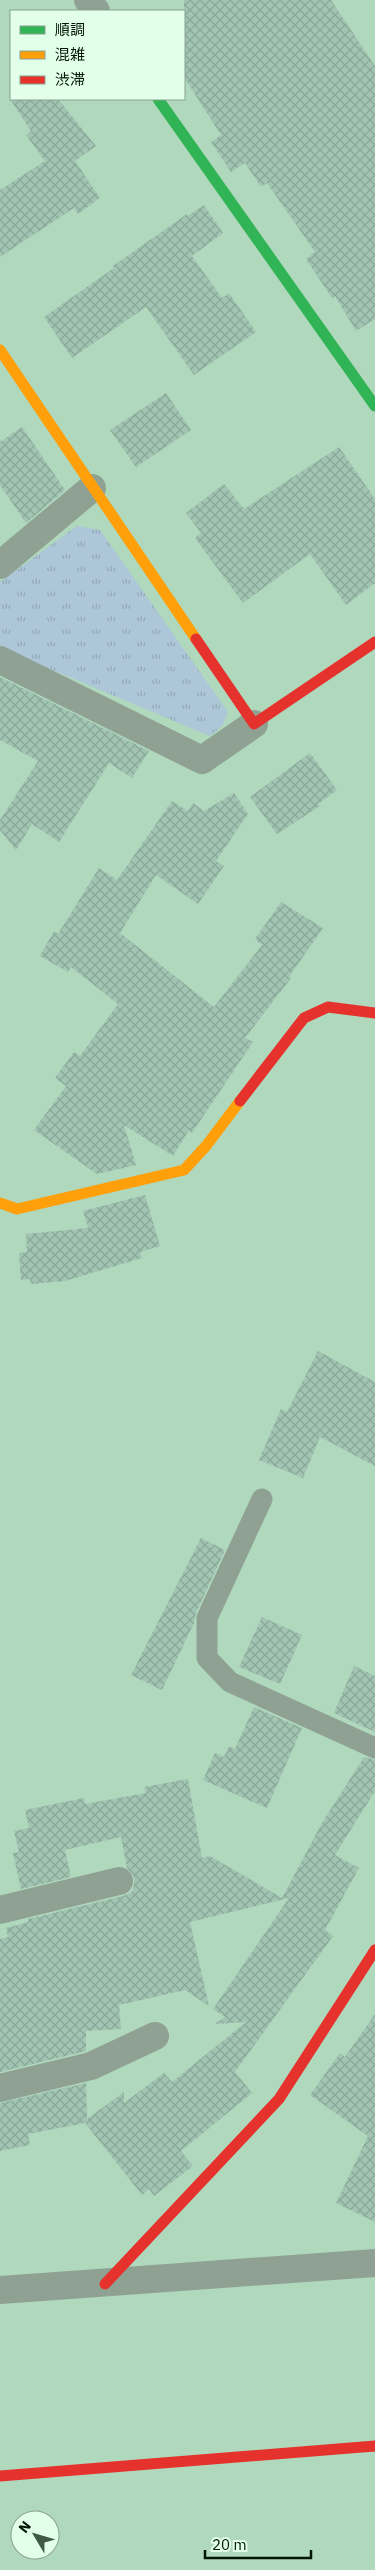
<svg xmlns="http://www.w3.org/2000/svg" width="375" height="2570" font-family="'IBM Plex Sans','Noto Sans JP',sans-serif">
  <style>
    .park { fill: url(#park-tufts) }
    .building { fill: url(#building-cross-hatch) }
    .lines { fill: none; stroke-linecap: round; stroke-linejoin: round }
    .lane { stroke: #8ea193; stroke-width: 21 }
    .street { stroke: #8ea193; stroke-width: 28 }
    .fast { stroke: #30b455; stroke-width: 11 }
    .slow { stroke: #ff9f0a; stroke-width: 11 }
    .jam { stroke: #e5322d; stroke-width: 11 }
  </style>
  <defs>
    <pattern id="park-tufts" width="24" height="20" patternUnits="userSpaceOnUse" patternTransform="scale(1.25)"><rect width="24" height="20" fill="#adc6d8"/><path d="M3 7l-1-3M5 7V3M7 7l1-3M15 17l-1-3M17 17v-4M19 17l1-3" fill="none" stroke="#93a9b8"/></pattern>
    <pattern id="building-cross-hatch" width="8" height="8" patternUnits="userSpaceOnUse" patternTransform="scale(1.25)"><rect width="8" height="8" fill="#a2c4b3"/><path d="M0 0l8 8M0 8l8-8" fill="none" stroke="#8aa898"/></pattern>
  </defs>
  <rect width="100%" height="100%" fill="#b0d8bc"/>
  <polygon class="park" points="77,526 100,530 228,712 223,725 210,736 0,648 0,582"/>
  <g class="building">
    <polygon points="184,0 331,0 375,66 375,319 356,331 335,296 332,298 306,259 315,252 267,183 261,187 245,163 231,172 211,142 221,135 184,77"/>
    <polygon points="10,99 58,99 96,146 75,161 100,198 78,214 74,208 0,257 0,190 45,161 26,135 31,131"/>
    <polygon points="204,205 223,233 192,256 222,298 229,293 256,332 194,375 146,307 72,358 44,317 114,268 113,266 187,214 188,216"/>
    <polygon points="166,393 191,430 136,467 110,430"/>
    <polygon points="22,427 65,490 26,523 0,485 0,442"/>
    <polygon points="339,447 375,499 375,583 346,605 310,554 243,603 195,538 201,533 186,513 224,484 244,509"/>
    <polygon points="0,677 149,751 132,778 109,763 59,842 32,824 16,850 0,830 0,820 38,761 0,740"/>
    <polygon points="310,753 337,790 318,804 320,806 277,834 250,797"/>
    <polygon points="234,793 248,814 216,861 224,866 198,904 156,875 120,933 214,1007 262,945 255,939 281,902 323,928 289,977 291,978 245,1038 253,1042 192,1133 189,1130 173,1156 124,1125 136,1165 97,1174 34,1130 66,1086 55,1078 74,1052 80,1056 118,1004 71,967 68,972 40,956 54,931 58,934 99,868 117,880 172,801 188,811 193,803 204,811"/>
    <polygon points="145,1195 160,1246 140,1252 142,1258 65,1281 31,1284 30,1279 21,1280 19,1253 27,1252 26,1234 88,1228 83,1211"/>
    <polygon points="318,1351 375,1382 375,1466 320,1437 303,1478 259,1460 281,1409 287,1412"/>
    <polygon points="201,1538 225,1550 196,1613 194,1623 162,1690 131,1675"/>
    <polygon points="262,1617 302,1635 280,1684 239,1667"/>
    <polygon points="354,1666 375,1676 375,1732 334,1713"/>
    <polygon points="254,1707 302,1728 267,1808 203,1780 215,1753 224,1757 229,1746 235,1749"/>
    <polygon points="364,1757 375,1760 375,1791 335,1855 359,1868 325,1930 333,1936 235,2072 252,2093 181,2151 193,2166 154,2196 149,2189 142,2195 85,2123 28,2134 30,2145 0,2151 0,2103 86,2083 87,2119 124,2092 124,2103 164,2073 172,2082 246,2022 215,2024 225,2017 213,2009 289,1898 190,1922 209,2006 185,1990 119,2005 121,2029 86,2031 86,2051 0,2072 0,1939 8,1937 6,1928 28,1922 28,1919 123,1896 132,1892 134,1885 134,1877 127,1868 121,1837 65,1850 71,1877 21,1889 13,1853 19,1852 14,1831 29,1828 25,1810 84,1798 85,1804 146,1793 144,1787 188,1779 202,1858 210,1856 282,1898 322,1823"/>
    <polygon points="375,2014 375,2222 336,2203 368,2136 310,2095 340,2053 345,2057"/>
  </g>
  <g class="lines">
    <polyline class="lane" points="262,1499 207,1618 207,1658 230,1682 375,1748"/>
    <g class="street">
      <polyline points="88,0 96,11"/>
      <polyline points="0,565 92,488"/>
      <polyline points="0,660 202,760 254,724"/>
      <polyline points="0,1910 119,1881"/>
      <polyline points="0,2088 91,2066 155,2036"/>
      <polyline points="0,2290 375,2263"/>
    </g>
    <polyline class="fast" points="158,99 375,406"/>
    <g class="slow">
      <polyline points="0,350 196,639"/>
      <polyline points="0,1203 17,1209 184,1170 206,1146 240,1101"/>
    </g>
    <g class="jam">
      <polyline points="196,639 254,724 375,642"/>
      <polyline points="240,1101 304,1018 328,1007 375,1013"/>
      <polyline points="105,2284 279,2099 375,1950"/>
      <polyline points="0,2476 375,2446"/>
    </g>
  </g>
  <rect x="10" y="10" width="175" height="90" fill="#e2ffea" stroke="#88a18e"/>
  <rect x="20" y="26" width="25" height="8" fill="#30b455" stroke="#88a18e"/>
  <text x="55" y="35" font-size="15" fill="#001504">順調</text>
  <rect x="20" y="51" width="25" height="8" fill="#ff9f0a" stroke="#88a18e"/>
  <text x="55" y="60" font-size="15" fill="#001504">混雑</text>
  <rect x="20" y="76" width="25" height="8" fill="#e5322d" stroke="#88a18e"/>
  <text x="55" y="85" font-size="15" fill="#001504">渋滞</text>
  <g transform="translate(35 2535) rotate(308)"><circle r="24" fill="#e2ffea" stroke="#88a18e"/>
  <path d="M0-4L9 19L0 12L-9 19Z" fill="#3e5944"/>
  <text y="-8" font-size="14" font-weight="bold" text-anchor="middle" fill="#001504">N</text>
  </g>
  <path d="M205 2550v8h106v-8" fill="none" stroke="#001504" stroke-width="2.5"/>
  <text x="212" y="2550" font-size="15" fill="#001504" stroke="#e2ffea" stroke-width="4" paint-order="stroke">20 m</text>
</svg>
